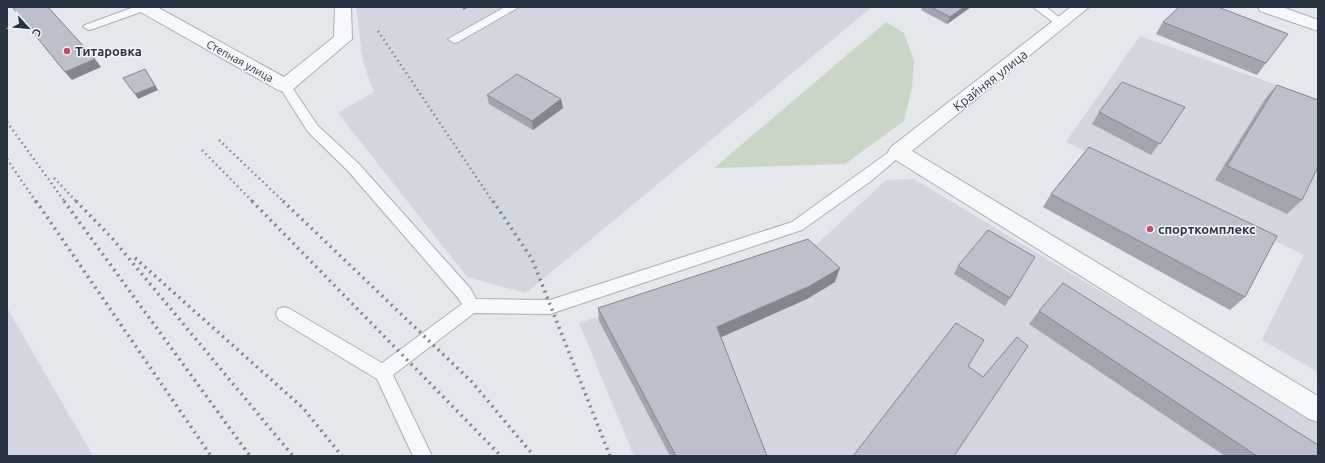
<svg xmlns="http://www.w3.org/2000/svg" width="1325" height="463" font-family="Ubuntu,sans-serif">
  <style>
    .built { fill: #d2d6de }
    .green { fill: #c9d6c5 }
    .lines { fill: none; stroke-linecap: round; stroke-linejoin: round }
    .service-casing { stroke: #a9aeb7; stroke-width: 2 }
    .minor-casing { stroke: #a9aeb7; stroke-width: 2 }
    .service { fill: #f7f8fa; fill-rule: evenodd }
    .minor { fill: #f7f8fa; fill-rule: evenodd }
    .rail-far1 { stroke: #7d8696; stroke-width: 2.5; stroke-dasharray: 1.5 3.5; stroke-linecap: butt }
    .rail { stroke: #7d8696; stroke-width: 3.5; stroke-dasharray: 2 4.5; stroke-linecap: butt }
    .wall { fill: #a1a5ae }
    .shaded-wall { fill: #83868d }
    .building { fill: #bbc0ca; stroke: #83868d }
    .poi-dot { fill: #d1495b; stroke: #f4f6f9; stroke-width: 1.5 }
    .labels { text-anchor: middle; stroke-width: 3; stroke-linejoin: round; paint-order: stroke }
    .far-street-label { font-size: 11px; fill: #2b3445; stroke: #f4f6f9 }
    .poi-label { font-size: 13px; font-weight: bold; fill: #2b3445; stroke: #f4f6f9; text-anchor: start }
    .street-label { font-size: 13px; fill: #2b3445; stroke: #f4f6f9 }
  </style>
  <rect width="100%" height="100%" fill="#e4e7ec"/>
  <g class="built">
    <polygon points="356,7 872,7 526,293 467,277 338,113 374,92 363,62"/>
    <polygon points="1140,36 1318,100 1318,372 1262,340 1304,255 1066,142"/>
    <polygon points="914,179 1318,422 1318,456 634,456 579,323 817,244 886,180"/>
    <polygon points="7,308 93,456 7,456"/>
  </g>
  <polygon class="green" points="886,22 904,33 914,61 912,87 904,121 845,164 714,168"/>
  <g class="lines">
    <g class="service-casing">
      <g id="service">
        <polygon points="134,7 151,7 149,9 93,29 89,30 83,27 85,25"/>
        <polygon points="505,7 519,7 458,42 454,43 448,39"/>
        <polygon points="1033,7 1046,7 1068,24 1066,26 1058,26"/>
        <polygon points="285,82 289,83 318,126 358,163 470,288 476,299 550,300 792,222 893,149 898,147 903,149 905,152 871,181 802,230 550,314 474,313 393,375 432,456 413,456 377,379 278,319 276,314 278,309 284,307 290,309 382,363 462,304 458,298 348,171 308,132 279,86 281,83"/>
      </g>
    </g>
    <g class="minor-casing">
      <g id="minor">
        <polygon points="137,7 157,7 284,77 334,37 335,7 351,7 352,39 292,90 285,92 278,90 139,11"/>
        <polygon points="1071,7 1089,7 912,151 1318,396 1318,422 1309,419 891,157 888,152 891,147"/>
        <polygon points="1258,7 1282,7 1318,20 1318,31 1260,11"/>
      </g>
    </g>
    <use href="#service" class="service"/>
    <use href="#minor" class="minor"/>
    <g class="rail-far1">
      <polyline points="378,31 493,202"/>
      <polyline points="7,122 65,202"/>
      <polyline points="219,140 284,202"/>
      <polyline points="202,150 253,202"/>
      <polyline points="7,159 36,202"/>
      <polyline points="54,178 77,202"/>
    </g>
    <g class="rail">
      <polyline points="36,201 211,456"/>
      <polyline points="64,201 250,456"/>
      <polyline points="76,201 112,238 293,456"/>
      <polyline points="252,201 501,456"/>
      <polyline points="283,201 472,382 534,456"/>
      <polyline points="493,201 532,259 610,456"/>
      <polyline points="135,258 303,408 342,456"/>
    </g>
  </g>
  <g class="wall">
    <polygon points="922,7 971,7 947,24 921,10"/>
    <polygon points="1163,22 1266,63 1257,75 1156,34"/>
    <polygon points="1277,85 1302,200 1287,214 1215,180 1265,99"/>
    <polygon points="487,95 561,99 563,108 533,130 489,104"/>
    <polygon points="1185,107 1151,155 1092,124 1099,112"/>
    <polygon points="1051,194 1245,297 1230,310 1043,207"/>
    <polygon points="958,266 1010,298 1005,306 954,274"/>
    <polygon points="835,282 807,299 720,337 767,456 670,456 599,321 598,308"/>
    <polygon points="1039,311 1318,456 1225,456 1029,324"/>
  </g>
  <g class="shaded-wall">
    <polygon points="463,7 469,7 463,10"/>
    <polygon points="964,7 971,7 947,24 950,17"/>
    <polygon points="95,59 101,67 72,80 65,72"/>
    <polygon points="148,74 158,90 138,99 135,94"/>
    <polygon points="561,99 563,108 533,130 532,121"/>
    <polygon points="840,268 835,282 807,299 715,340 717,327"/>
  </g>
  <g class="building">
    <polygon points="15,7 48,7 95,59 65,72 13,8"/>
    <polygon points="931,7 964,7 950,17"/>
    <polygon points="1179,7 1218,7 1288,34 1266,63 1163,22"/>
    <polygon points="145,69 155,86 135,94 123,78"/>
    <polygon points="517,74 561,99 532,121 487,95"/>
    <polygon points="1122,82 1185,107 1160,144 1099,112"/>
    <polygon points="1277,85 1318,100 1318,167 1302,200 1227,166"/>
    <polygon points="1089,147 1277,236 1245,297 1051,194"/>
    <polygon points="988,230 1035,257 1010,298 958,266"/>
    <polygon points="808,239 840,268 810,286 717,327 767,456 676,456 598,308"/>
    <polygon points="1063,283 1318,445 1318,456 1257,456 1039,311"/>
    <polygon points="956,323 984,340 968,366 983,377 1017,337 1028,346 954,456 853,456"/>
  </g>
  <g class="poi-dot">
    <circle cx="67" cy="51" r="4"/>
    <circle cx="1150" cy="229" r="4"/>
  </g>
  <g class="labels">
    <g class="far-street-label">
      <text transform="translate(240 61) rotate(29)" y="4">Степная улица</text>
    </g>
    <g class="poi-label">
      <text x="75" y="56">Титаровка</text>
      <text x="1158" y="234">спорткомплекс</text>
    </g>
    <g class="street-label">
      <text transform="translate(990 80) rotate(-38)" y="5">Крайняя улица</text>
    </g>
  </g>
  <rect width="1325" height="463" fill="none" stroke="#2b3445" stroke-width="16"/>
  <g transform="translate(28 28) rotate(117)" stroke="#f4f6f9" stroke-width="3" paint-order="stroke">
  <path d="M0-3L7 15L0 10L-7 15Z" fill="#2b3445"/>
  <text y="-6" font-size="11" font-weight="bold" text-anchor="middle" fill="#2b3445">С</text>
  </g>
</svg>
